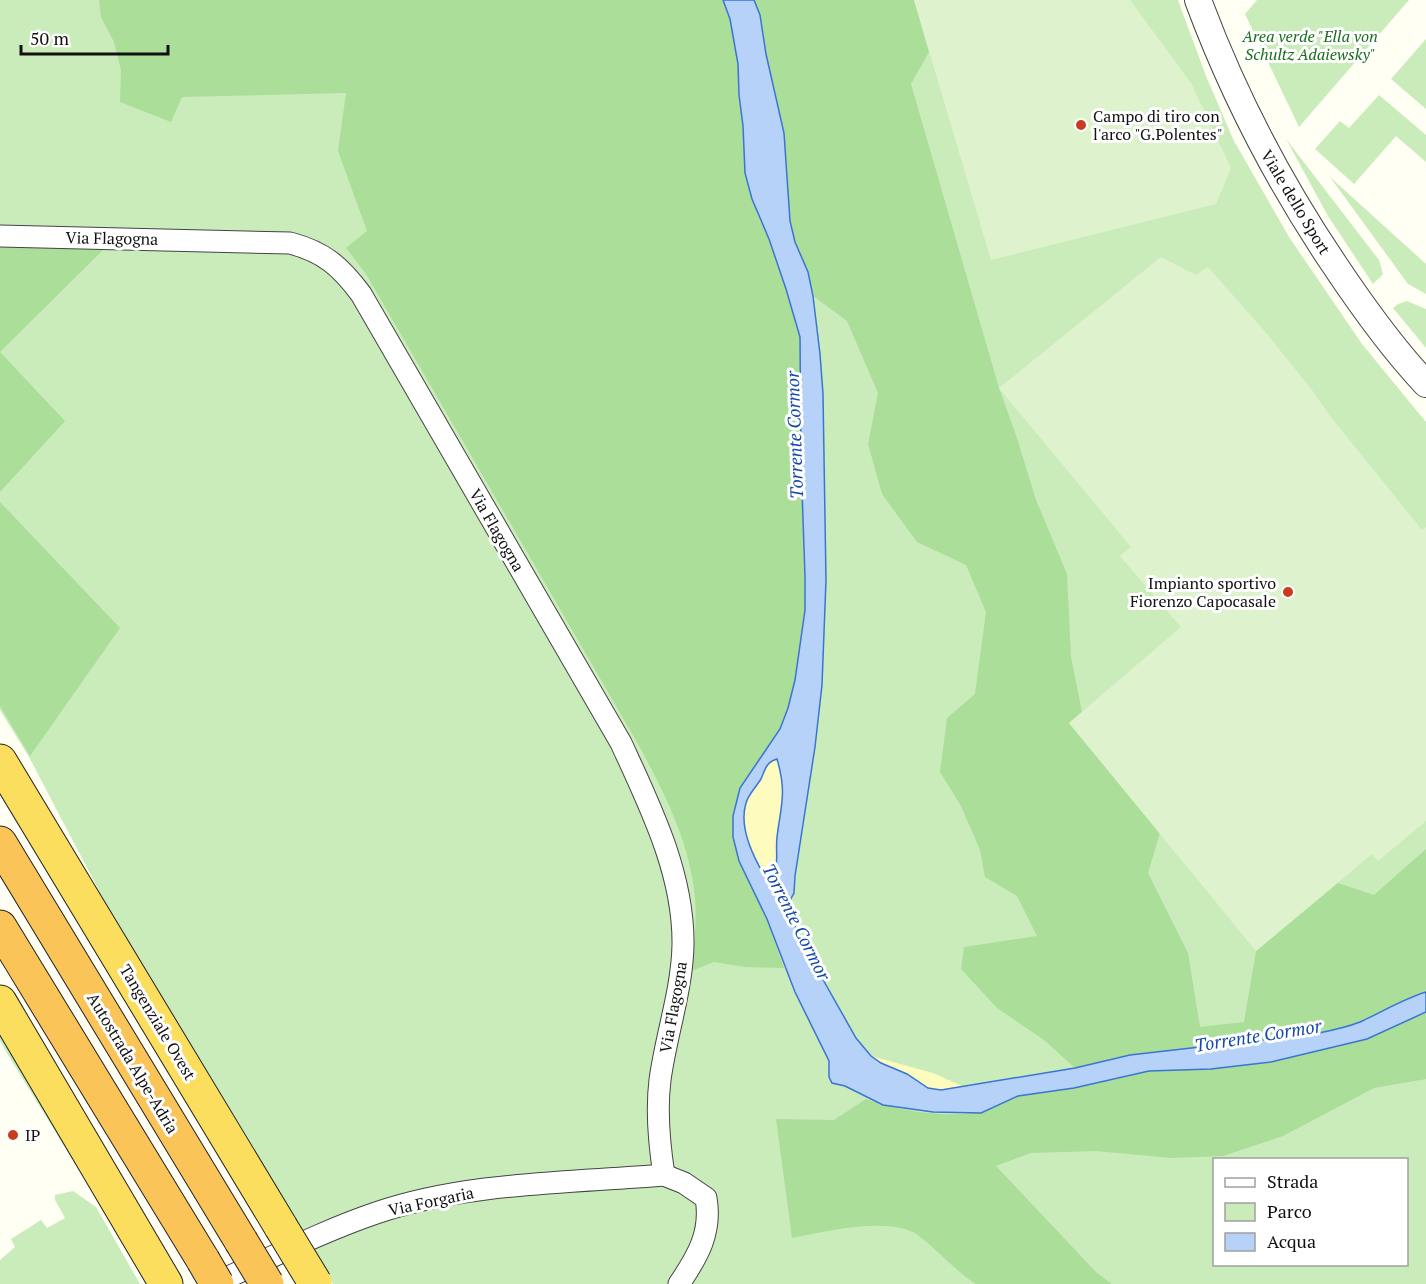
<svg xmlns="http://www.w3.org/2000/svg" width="1426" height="1284" font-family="'PT Serif',serif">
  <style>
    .green { fill: #caecbb; fill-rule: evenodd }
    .forest { fill: #aade99 }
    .sand { fill: #fdfcbe }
    .pitch { fill: #def3cd }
    .water { fill: #b6d2f9; stroke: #3a75d3; stroke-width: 1.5; fill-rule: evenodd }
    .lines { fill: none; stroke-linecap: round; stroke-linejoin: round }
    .minor-casing { stroke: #444; stroke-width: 23 }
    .tertiary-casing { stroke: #444; stroke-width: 28 }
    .trunk-casing { stroke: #222; stroke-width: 35 }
    .motorway-casing { stroke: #222; stroke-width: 35 }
    .minor { stroke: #fff; stroke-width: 21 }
    .tertiary { stroke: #fff; stroke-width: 26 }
    .trunk { stroke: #fcde5f; stroke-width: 33 }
    .motorway { stroke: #fac458; stroke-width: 33 }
    .trunk-bridge-casing { stroke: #222; stroke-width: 35; stroke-linecap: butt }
    .motorway-bridge-casing { stroke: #222; stroke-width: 35; stroke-linecap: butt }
    .trunk-bridge { stroke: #fcde5f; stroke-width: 33 }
    .motorway-bridge { stroke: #fac458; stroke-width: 33 }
    .poi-dot { fill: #c83d21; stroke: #fff; stroke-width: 2 }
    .labels { text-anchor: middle; stroke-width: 6; stroke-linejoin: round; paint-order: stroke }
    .park-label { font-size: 16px; font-style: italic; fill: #1c6d1d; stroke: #fff }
    .poi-label { font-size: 16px; fill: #111; stroke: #fff; text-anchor: start }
    .street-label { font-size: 16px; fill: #111; stroke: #fff }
    .water-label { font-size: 18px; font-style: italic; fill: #1347aa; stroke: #fff }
  </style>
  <rect width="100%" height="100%" fill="#fffff4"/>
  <g class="green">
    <path d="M 0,0 L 1178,0 L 1206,76 L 1234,141 L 1289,237 L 1362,344 L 1426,422 L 1426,1284 L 333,1284 L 106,904 L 29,757 L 0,710 ZM 1214,1160 L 1406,1160 L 1406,1264 L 1214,1264 Z"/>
    <polygon points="1257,0 1409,0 1299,127 1245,14"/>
    <polygon points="1426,39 1426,109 1391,79"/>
    <polygon points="1379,95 1426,135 1426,162 1396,136 1354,184 1315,149 1340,121 1349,128"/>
    <polygon points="1286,139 1379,260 1383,274 1373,284 1328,216"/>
    <polygon points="1330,177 1426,264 1426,294 1408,284"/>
    <polygon points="1407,301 1426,309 1426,348 1393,308 1398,304"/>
    <polygon points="0,1023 90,1182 77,1167 8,1055 0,1041"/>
    <polygon points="73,1191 96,1207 140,1284 0,1284 0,1260 15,1247 11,1239 41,1220 47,1228 65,1218 55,1200 55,1195"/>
  </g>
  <g class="forest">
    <path d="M 99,0 L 723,0 L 730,19 L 738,64 L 739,95 L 743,126 L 745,173 L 760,221 L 769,239 L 786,289 L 800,337 L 801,461 L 805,610 L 795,680 L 788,709 L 780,729 L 768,748 L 739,861 L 767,919 L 784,968 L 745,967 L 714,962 L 691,971 C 694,947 697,922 695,898 C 690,842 664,792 638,744 L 366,274 L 346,248 L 367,231 L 338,151 L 346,93 L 182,97 L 171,122 L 120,102 L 121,70 L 114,42 L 101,17 Z"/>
    <polygon points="754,0 914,0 929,52 911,84 999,388 1016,435 1036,500 1067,574 1071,657 1082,712 1069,723 1160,833 1148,873 1188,953 1200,1027 1244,1022 1256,951 1338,883 1374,895 1426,849 1426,992 1413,996 1359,1022 1342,1028 1314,1034 1130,1055 1075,1068 1044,1040 997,1008 961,969 964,947 1037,936 1017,896 985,877 980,850 961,806 940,772 947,718 975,694 986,612 966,565 917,542 882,494 868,444 878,393 847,321 813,296 808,272 795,242 790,221 784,133 766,54 760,15"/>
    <polygon points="0,243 106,247 0,352 65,421 0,492"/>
    <polygon points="0,502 120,628 30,756 0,706"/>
    <path d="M 1426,1012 L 1426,1079 L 1374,1088 L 1283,1136 L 1223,1156 L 1172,1158 L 1096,1151 L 1031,1153 L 996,1166 L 1097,1273 L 1112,1284 L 976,1284 C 955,1271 939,1251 919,1236 C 893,1215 823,1232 792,1238 L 776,1119 L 834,1120 L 866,1099 C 899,1111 954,1120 988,1110 C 998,1107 1008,1100 1018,1096 L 1118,1079 L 1149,1071 L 1211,1069 L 1271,1062 L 1367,1039 Z"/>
  </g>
  <g class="sand">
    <path d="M 777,758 C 781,772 784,786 784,800 C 783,813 778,825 777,837 C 775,852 781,869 768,882 C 756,859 737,829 746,802 C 749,793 760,780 765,770 L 765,767 Z"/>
    <polygon points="871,1056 933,1073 962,1086 941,1090 928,1088 907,1074 881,1063"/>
  </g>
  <g class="pitch">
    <polygon points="914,0 1130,0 1191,83 1231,168 1216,204 991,260"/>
    <polygon points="1161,257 1196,275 1208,267 1267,334 1312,390 1330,416 1422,530 1426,527 1426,821 1378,861 1372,854 1256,951 1069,723 1181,627 1120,556 1131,547 999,388"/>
  </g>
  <path class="water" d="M 723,0 L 754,0 L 760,15 L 766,54 L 784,133 L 790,221 L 795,242 L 808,272 L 813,296 L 820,354 L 823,394 L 826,580 L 822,685 L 815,747 L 795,876 L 794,893 L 788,904 L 790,915 L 804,946 L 856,1038 L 871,1056 L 881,1063 L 907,1074 L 928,1088 L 941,1090 L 1075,1068 L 1130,1055 L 1314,1034 C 1329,1031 1345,1028 1360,1022 C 1382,1012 1403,999 1426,992 L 1426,1012 L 1367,1039 L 1271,1062 L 1211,1069 L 1149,1071 L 1074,1088 L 1018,1096 L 981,1113 L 933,1112 L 883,1105 L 845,1086 L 832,1083 L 829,1077 L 829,1061 L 795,992 L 767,919 L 739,861 L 733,837 L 733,816 L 740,788 L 780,729 L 788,708 L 795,680 L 805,610 L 805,577 L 801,461 L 800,337 L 786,289 L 769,239 L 752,199 L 745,173 L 743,126 L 739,95 L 738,64 L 730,19 ZM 777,759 C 787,793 781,805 777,837 C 775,852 781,870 768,882 C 755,860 738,829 746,803 C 748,795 756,787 761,779 C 765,770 766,762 777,759 Z"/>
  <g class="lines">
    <g class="minor-casing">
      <g id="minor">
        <path d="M 0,236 L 290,243 C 324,252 340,266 361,294 L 621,743 C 650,806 684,874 683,945 C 682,991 666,1035 660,1080 C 656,1112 659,1143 664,1175"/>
        <path d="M 213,1284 C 267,1260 320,1232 376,1213 C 466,1182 569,1183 664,1175 L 684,1183 L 706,1198 C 712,1232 698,1256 679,1284"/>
      </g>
    </g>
    <g class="tertiary-casing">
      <path id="tertiary" d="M 1198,0 C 1233,94 1278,181 1334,264 C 1362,306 1391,347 1426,384"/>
    </g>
    <g class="trunk-casing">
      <g id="trunk">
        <polyline points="0,761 281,1227"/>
        <polyline points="0,1002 166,1284"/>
      </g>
    </g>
    <g class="motorway-casing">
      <g id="motorway">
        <polyline points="0,843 241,1241"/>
        <polyline points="0,927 203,1260"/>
      </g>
    </g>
    <use href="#minor" class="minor"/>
    <use href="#tertiary" class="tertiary"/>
    <use href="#trunk" class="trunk"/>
    <use href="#motorway" class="motorway"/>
    <g class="trunk-bridge-casing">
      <polyline id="trunk-bridge" points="281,1227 315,1283"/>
    </g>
    <g class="motorway-bridge-casing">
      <g id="motorway-bridge">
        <polyline points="241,1241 267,1284"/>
        <polyline points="203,1260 217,1284"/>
      </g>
    </g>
    <use href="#trunk-bridge" class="trunk-bridge"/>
    <use href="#motorway-bridge" class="motorway-bridge"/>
  </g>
  <g class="poi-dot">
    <circle cx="1081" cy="125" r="6"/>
    <circle cx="1288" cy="592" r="6"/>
    <circle cx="13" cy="1135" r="6"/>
  </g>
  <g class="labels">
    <g class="park-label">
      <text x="1310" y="42">Area verde "Ella von<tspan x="1310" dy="18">Schultz Adaiewsky"</tspan></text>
    </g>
    <g class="poi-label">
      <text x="1093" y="122">Campo di tiro con<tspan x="1093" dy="18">l'arco "G.Polentes"</tspan></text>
      <text x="1276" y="589" text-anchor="end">Impianto sportivo<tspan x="1276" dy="18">Fiorenzo Capocasale</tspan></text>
      <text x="25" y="1141">IP</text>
    </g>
    <g class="street-label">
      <text transform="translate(1296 202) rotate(59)" y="6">Viale dello Sport</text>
      <text transform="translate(112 238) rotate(1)" y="6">Via Flagogna</text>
      <text transform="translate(497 530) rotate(60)" y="6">Via Flagogna</text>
      <text transform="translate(673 1007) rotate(-80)" y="6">Via Flagogna</text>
      <text transform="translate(158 1022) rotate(59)" y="6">Tangenziale Ovest</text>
      <text transform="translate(133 1063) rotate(59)" y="6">Autostrada Alpe-Adria</text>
      <text transform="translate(431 1201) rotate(-12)" y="6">Via Forgaria</text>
    </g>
    <g class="water-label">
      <text transform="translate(795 435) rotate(-92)" y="6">Torrente Cormor</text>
      <text transform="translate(796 922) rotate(63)" y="6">Torrente Cormor</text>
      <text transform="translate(1258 1036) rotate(-9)" y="6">Torrente Cormor</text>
    </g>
  </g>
  <rect x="1213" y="1158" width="195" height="108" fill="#ffffff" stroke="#a0a0a0" stroke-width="1.5"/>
  <rect x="1225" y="1178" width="30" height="9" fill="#ffffff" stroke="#a0a0a0" stroke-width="1.5"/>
  <text x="1267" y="1188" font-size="18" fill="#111111">Strada</text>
  <rect x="1225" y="1203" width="30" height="18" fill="#caecbb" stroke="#a0a0a0" stroke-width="1.5"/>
  <text x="1267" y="1218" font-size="18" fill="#111111">Parco</text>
  <rect x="1225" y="1233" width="30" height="18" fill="#b6d2f9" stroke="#a0a0a0" stroke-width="1.5"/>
  <text x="1267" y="1248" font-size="18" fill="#111111">Acqua</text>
  <path d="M21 45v9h147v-9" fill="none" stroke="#111111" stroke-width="3"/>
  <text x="30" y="45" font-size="18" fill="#111111" stroke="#ffffff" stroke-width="4.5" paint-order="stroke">50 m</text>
</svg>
